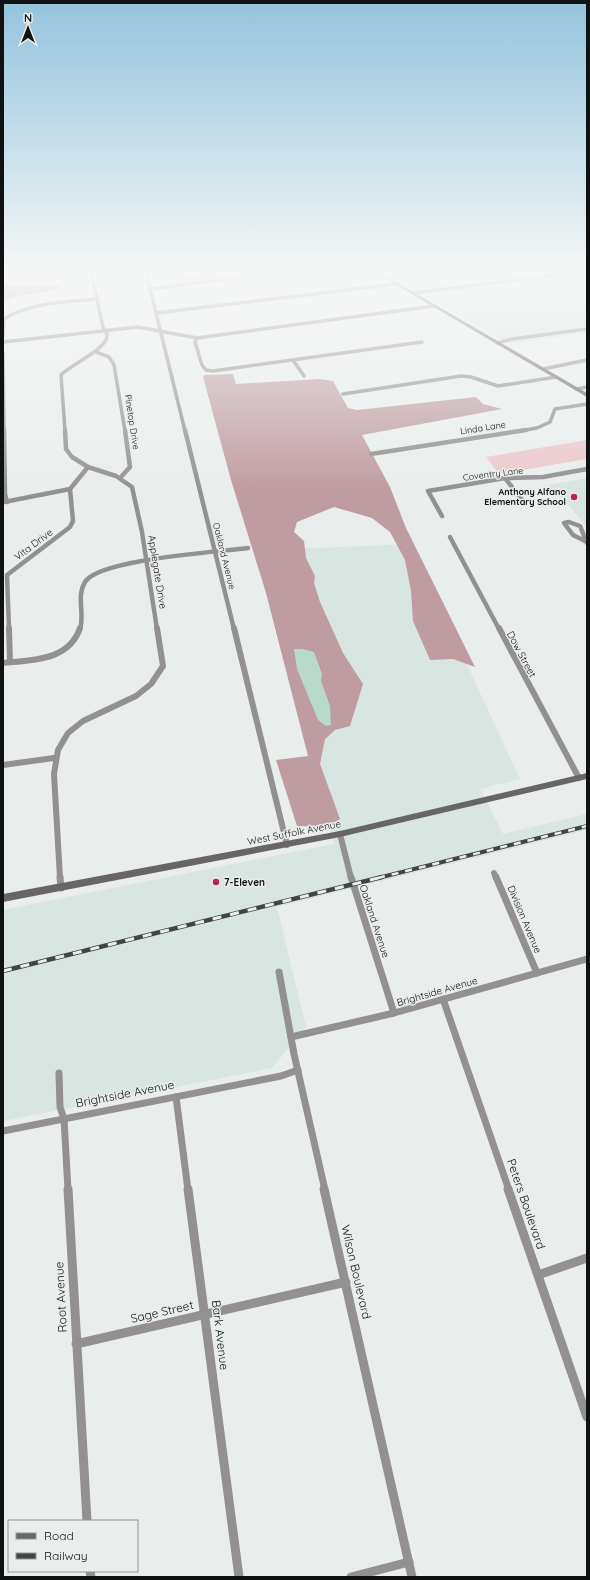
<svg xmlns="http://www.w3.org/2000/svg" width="590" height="1580" font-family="Quicksand,sans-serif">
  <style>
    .built { fill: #d8e5e0 }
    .green { fill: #ebc8cd }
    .forest { fill: #bf9ca1 }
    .water { fill: #b7dacb }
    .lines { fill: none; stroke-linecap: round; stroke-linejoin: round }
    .street-far4 { stroke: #939091; stroke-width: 3.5 }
    .street-far3 { stroke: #939091; stroke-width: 4.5 }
    .street-far2 { stroke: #939091; stroke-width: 6 }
    .street-far1 { stroke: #939091; stroke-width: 7 }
    .street { stroke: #939091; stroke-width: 9 }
    .secondary { fill: #686565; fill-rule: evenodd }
    .rail-far1-casing { stroke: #434544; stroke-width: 4 }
    .rail-casing { stroke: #434544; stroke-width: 4.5 }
    .rail-far1 { stroke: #e9eeec; stroke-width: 2.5; stroke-dasharray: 7; stroke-linecap: butt }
    .rail { stroke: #e9eeec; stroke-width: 3; stroke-dasharray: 9; stroke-linecap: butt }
    .poi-dot { fill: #b52553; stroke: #e9eeec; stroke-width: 1.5 }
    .labels { text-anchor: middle; stroke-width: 3; stroke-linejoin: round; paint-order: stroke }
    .far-street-label { font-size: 9px; fill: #101211; stroke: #e9eeec }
    .far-poi-label { font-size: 9px; font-weight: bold; fill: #101211; stroke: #e9eeec; text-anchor: end }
    .street-label { font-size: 10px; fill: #101211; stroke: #e9eeec }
    .poi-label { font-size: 10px; font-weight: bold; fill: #101211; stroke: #e9eeec; text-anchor: start }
    .near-street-label { font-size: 12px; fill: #101211; stroke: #e9eeec }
  </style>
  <rect width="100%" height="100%" fill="#e9eeec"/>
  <g class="built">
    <polygon points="587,272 587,333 510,344 421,294"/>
    <polygon points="587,478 587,528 573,510 548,485"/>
    <polygon points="411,544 520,779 480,789 503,834 587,814 587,830 277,907 306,1027 272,1068 3,1121 3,910 334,844 302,727 294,549"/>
  </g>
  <polygon class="green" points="587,440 587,459 499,474 486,457"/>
  <g class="forest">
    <polygon points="212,272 257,272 174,283 183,276"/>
    <path d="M 3,285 L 62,286 C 54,293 17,294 3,301 Z"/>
    <polygon points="233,374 236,384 320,379 333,381 348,408 357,410 476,397 483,404 502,409 362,435 390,487 406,528 475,667 453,659 430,660 413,621 411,591 405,560 390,532 372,518 334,507 297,522 294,532 304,541 306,558 315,576 314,583 320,602 343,653 363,684 350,726 335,730 325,739 320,764 340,819 329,827 297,826 276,760 308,756 266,593 231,480 203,377 205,375"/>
  </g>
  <polygon class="water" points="294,649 303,649 314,652 322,674 321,681 330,706 331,725 326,726 318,720 297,669"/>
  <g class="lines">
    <g class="street-far4">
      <polyline points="146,272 185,431"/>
      <polyline points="150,289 278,272"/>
      <polyline points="413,293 579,272"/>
      <polyline points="156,313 396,284"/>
      <path d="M 3,336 L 4,319 C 30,302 68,302 98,299"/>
      <polyline points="197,338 195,342 202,365 206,370 213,371 422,342"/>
      <polyline points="3,342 138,327 197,338 434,306"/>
      <polyline points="497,343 512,339 587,329"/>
      <polyline points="96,352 109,357 114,365 125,431"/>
      <polyline points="3,353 4,431"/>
      <polyline points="293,360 304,376"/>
      <polyline points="543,369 587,360"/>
      <polyline points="576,389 587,387"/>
      <polyline points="343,394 461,376 471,377 498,386 556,377"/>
      <path d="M 65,431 L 61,375 C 70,365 108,349 107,335 C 107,333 104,329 103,327 L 91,272"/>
      <polyline points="520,431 537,428 550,422 555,409 587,404"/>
    </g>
    <g class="street-far3">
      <polyline points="4,430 5,494 7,502"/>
      <polyline points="65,430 66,449 72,457 88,467 116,476 132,487 142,532 157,629"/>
      <polyline points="185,430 234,629"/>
      <polyline points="371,454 526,430"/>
      <polyline points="120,478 130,467 125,430"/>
      <polyline points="505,478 523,501"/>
      <polyline points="4,502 70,489 88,467"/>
      <polyline points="442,516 428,491 505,478 543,477 587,469"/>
      <polyline points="450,537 499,629"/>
      <polyline points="585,541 573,535 564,523 569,522 580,526 587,543"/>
      <polyline points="9,629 7,575 70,527 73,521 70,489"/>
      <path d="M 80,629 C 85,613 76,597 85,582 C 99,559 219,552 248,548"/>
    </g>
    <g class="street-far2">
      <polyline points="9,628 10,662"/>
      <polyline points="234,628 287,845"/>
      <polyline points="499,628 579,778"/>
      <path d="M 3,663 C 32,660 69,661 80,628"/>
      <polyline points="3,765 54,758"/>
      <polyline points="340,834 351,878"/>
      <polyline points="494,873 496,878"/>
      <polyline points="60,878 54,774 58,750 68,733 83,721 136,696 151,684 163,666 157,628"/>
    </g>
    <g class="street-far1">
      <polyline points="60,877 61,888"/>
      <polyline points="351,877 394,1013"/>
      <polyline points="496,877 537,973"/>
      <polyline points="279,972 294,1054 325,1190"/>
      <polyline points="443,999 509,1190"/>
      <polyline points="291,1037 394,1013 587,959"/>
      <polyline points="59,1073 60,1107 64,1119 68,1190"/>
      <polyline points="176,1097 188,1190"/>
      <polyline points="3,1131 281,1076 298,1070"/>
    </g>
    <g class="street">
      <polyline points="68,1189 87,1521"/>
      <polyline points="188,1189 239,1577"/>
      <polyline points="324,1189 412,1577"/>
      <polyline points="508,1189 587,1417"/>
      <polyline points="538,1275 587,1258"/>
      <polyline points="76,1344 346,1282"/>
      <polyline points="90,1571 91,1577"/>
      <polyline points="351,1577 409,1562"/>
    </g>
    <g class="secondary">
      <polygon points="374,272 379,272 587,393 587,397"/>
      <polygon points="587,773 587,779 340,837 3,902 3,894 340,831"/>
    </g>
    <g class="rail-far1-casing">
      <polyline id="rail-far1" points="378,878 587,826"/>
    </g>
    <g class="rail-casing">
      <polyline id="rail" points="3,971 382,877"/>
    </g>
    <use href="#rail-far1" class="rail-far1"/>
    <use href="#rail" class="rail"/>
  </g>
  <linearGradient id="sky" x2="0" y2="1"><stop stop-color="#94c3dc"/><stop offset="0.55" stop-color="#f5f7f6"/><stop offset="1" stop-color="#f5f7f6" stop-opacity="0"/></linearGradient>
  <rect width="590" height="493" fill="url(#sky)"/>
  <g class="poi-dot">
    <circle cx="574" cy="497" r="4"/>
    <circle cx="216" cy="882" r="4"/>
  </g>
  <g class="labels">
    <g class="far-street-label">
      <text transform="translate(132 422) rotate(81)" y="3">Pinetop Drive</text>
      <text transform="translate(483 428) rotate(-9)" y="3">Linda Lane</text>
      <text transform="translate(493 474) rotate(-7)" y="3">Coventry Lane</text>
      <text transform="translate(224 556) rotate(76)" y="3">Oakland Avenue</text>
    </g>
    <g class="far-poi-label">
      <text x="566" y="495">Anthony Alfano<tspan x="566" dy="10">Elementary School</tspan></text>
    </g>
    <g class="street-label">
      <text transform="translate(33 544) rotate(-37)" y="4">Vita Drive</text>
      <text transform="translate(158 572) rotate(81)" y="4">Applegate Drive</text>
      <text transform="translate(522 654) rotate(62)" y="4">Dow Street</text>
      <text transform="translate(294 832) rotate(-11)" y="4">West Suffolk Avenue</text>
      <text transform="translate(525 919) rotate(67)" y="4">Division Avenue</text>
      <text transform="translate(375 921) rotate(72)" y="4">Oakland Avenue</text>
      <text transform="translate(437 991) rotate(-16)" y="4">Brightside Avenue</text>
    </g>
    <g class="poi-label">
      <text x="224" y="886">7-Eleven</text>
    </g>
    <g class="near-street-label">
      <text transform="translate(125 1094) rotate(-11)" y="4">Brightside Avenue</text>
      <text transform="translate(526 1204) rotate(71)" y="4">Peters Boulevard</text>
      <text transform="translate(356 1272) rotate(77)" y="4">Wilson Boulevard</text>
      <text transform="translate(61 1297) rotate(-93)" y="4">Root Avenue</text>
      <text transform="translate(162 1312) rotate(-13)" y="4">Sage Street</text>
      <text transform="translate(220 1335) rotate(83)" y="4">Bark Avenue</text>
    </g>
  </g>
  <rect width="590" height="1580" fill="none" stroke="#101211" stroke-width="8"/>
  <rect x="8" y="1520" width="130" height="52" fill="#e9eeec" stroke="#929694"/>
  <rect x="16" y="1533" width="20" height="6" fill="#686565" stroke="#929694"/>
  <text x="44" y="1540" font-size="12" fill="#101211">Road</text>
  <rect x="16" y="1553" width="20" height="6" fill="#434544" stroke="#929694"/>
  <text x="44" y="1560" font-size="12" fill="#101211">Railway</text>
  <g transform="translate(28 28)" stroke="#e9eeec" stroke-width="3" paint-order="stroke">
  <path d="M0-3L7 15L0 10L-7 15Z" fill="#101211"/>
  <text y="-6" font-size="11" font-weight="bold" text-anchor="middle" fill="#101211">N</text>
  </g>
</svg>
